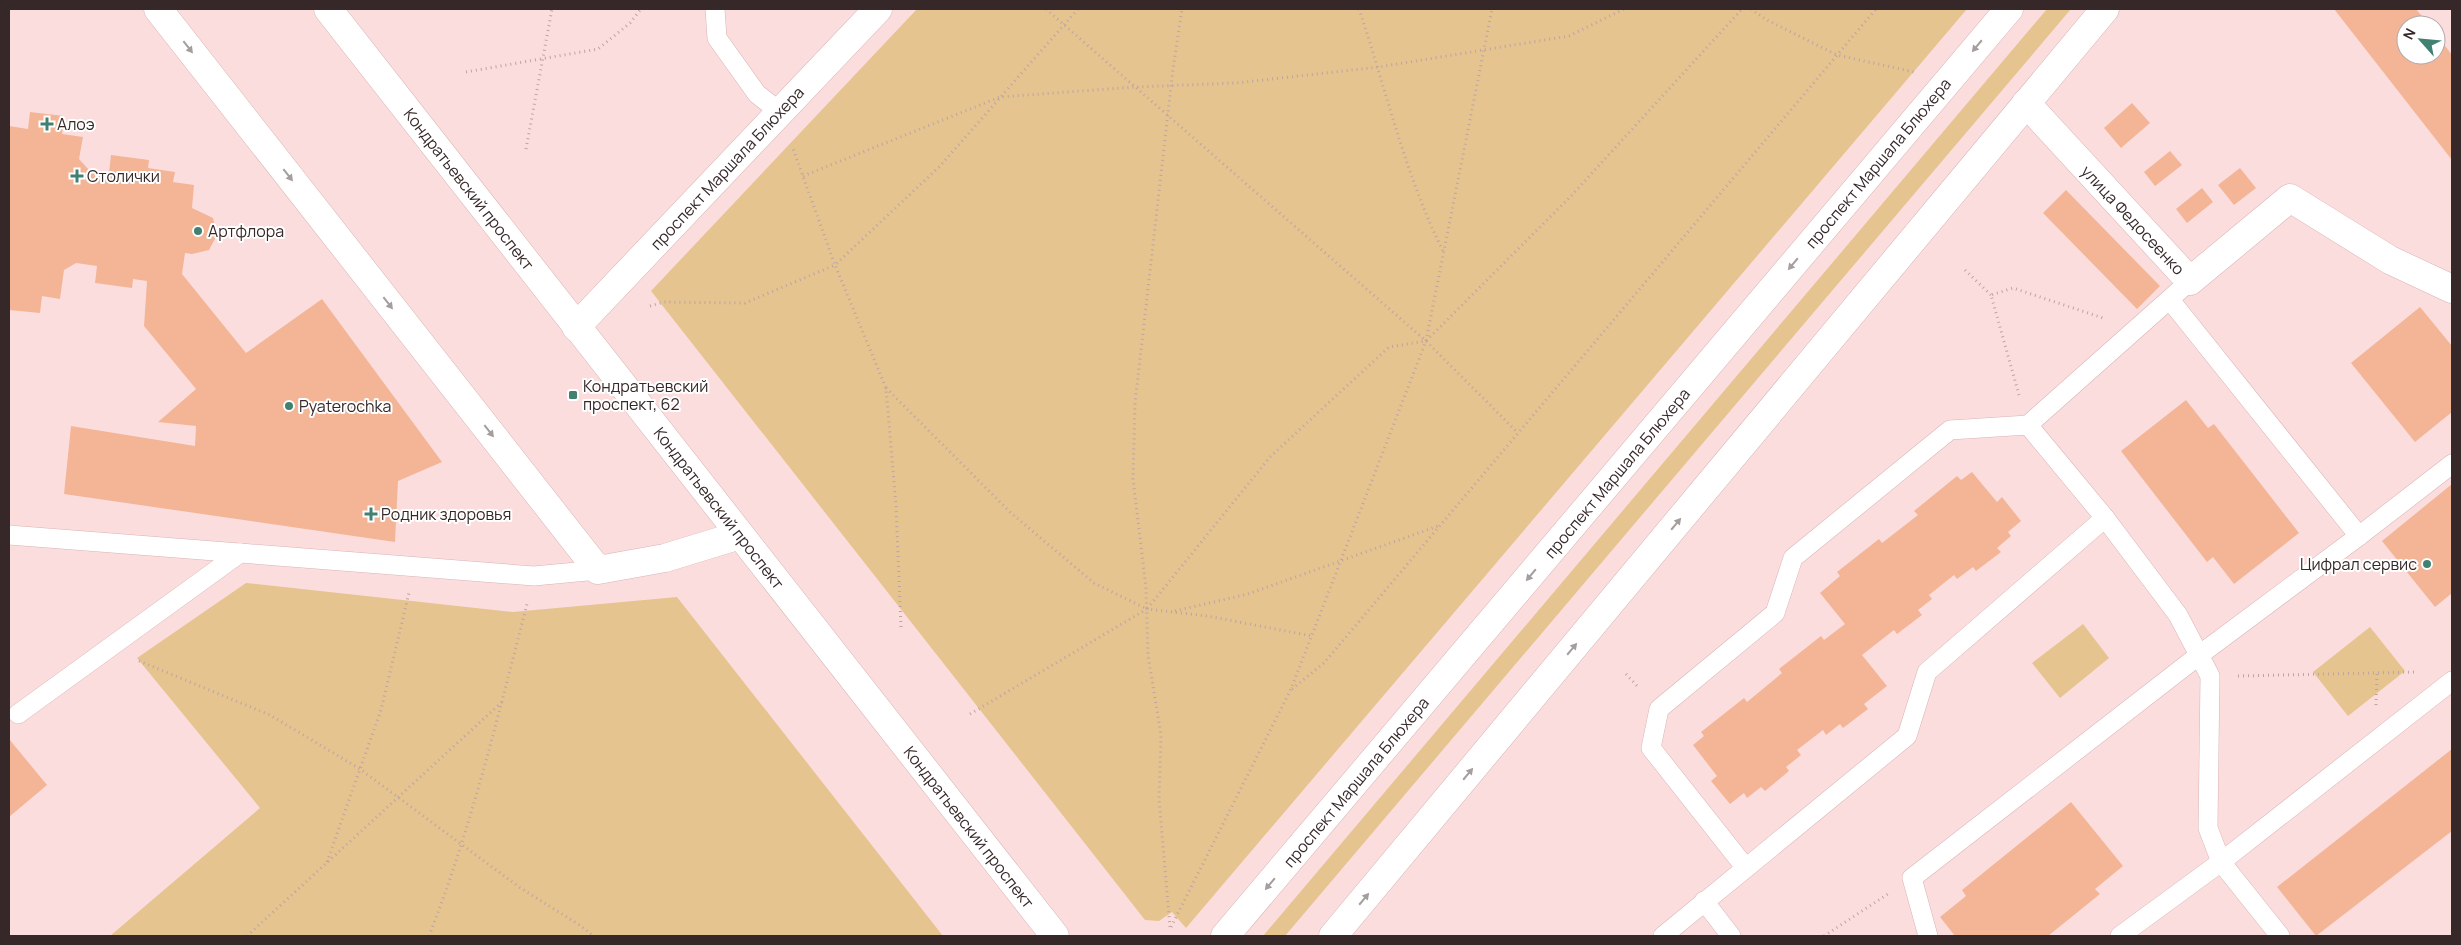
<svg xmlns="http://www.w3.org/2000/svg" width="2461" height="945" font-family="Manrope,sans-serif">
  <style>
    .green { fill: #e5c48f }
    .building { fill: #f3b596 }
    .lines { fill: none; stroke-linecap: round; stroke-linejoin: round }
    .service-casing { stroke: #d9b3b4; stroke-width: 20 }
    .minor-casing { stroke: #d9b3b4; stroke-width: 29 }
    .tertiary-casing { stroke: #d9b3b4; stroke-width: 29 }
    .primary-casing { stroke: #d9b3b4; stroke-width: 29 }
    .path { stroke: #bda4a4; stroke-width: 3; stroke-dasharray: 1 4; stroke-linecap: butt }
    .service { stroke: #fff; stroke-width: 19 }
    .minor { stroke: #fff; stroke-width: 28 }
    .tertiary { stroke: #fff; stroke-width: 28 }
    .primary { stroke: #fff; stroke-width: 28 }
    .oneway { fill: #a59e9e }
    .poi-dot { fill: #408171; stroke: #fff; stroke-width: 2 }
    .labels { text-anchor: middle; stroke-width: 4; stroke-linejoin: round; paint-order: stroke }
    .poi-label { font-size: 16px; fill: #362828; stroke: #fff; text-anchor: start }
    .street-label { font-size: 16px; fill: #362828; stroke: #fff }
  </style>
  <rect width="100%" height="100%" fill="#fcddde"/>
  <g class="green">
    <polygon points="917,9 1967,9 1186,928 1172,912 1159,921 1145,920 651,291"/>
    <polygon points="2047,9 2071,9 1285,936 1263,936"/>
    <polygon points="246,583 513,612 677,597 943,936 110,936 260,808 137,658"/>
    <polygon points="2083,624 2109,658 2060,698 2032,663"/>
    <polygon points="2370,627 2405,671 2348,716 2313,672"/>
  </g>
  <g class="building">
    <polygon points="2334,9 2416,9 2429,25 2406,25 2406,55 2436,55 2436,34 2452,55 2452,160"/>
    <polygon points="2132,103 2150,123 2121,148 2104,128"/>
    <polygon points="30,112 64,116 62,134 83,137 79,159 89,170 109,173 111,155 149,160 148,168 175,172 173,182 194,185 192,208 213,218 217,235 209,250 192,254 185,253 182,274 246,353 322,299 442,462 398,481 395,542 64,494 71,426 195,446 196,426 158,422 196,389 144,326 147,281 133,279 132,288 95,283 97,266 76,263 64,270 60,299 42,296 40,313 9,310 9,126 28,129"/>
    <polygon points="2170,151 2182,165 2155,186 2144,172"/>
    <polygon points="2240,168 2256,188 2234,205 2218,185"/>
    <polygon points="2202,188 2213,202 2187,223 2176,209"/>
    <polygon points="2066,190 2160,286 2137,309 2043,213"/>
    <polygon points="2420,307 2452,346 2452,412 2415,442 2351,363"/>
    <polygon points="2186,400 2208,428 2214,424 2299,533 2234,584 2213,557 2207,562 2121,451"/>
    <polygon points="1972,472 1997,502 2002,497 2021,521 2008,532 2011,536 1997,548 2001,552 1976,571 1973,567 1957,579 1954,575 1929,595 1932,599 1918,610 1922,615 1897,634 1894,630 1862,655 1887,686 1864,704 1868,709 1843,728 1840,724 1826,735 1823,730 1797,750 1801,755 1786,767 1789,771 1765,791 1761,787 1747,798 1744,793 1730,804 1711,781 1717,776 1693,745 1704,736 1701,732 1744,698 1747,702 1782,673 1779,669 1821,636 1824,640 1845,624 1820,593 1840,576 1837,572 1879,539 1882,543 1918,515 1914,511 1957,476 1961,480"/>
    <polygon points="2452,484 2452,593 2435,607 2382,541"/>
    <polygon points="9,739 47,785 9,817"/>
    <polygon points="2452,749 2452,831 2316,936 2277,887"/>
    <polygon points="2071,802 2123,866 2095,889 2100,894 2048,936 1955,936 1940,917 1966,896 1962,890"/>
  </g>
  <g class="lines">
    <g class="service-casing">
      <g id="service">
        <polyline points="715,9 717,38 757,94 780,112"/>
        <polyline points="2170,300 2359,536"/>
        <polyline points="2028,425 2105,518 2178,615 2210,676 2208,828 2221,862 2280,936"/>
        <polyline points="9,535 534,576 598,570"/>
        <polyline points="18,714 240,553"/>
        <polyline points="1745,867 1651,748 1659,709 1775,613 1793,558 1950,430 2028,425 2190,281"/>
        <polyline points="1704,901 1731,936"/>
        <polyline points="1663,936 1907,736 1927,672 2105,518"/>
        <polyline points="1928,936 1912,878 2198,656 2359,536 2452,464"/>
        <polyline points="2120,936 2221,862 2452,681"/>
      </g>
    </g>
    <g class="minor-casing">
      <g id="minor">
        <polyline points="158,9 598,570 665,558 740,535"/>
        <polyline points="2026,103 2190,281 2290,198 2390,260 2452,289"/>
        <polyline points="576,327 878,9"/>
      </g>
    </g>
    <g class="tertiary-casing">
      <polyline id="tertiary" points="328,9 1055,936"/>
    </g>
    <g class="primary-casing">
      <g id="primary">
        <polyline points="1225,936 2009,9"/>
        <polyline points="1333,936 2105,9"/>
      </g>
    </g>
    <g class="path">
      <polyline points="1046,9 1426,341 1518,433"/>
      <path d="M 1359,9 C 1386,89 1405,175 1443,251"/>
      <polyline points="1751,9 1765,19 1837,55 1914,72"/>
      <polyline points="466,72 598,49 630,23 641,9"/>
      <polyline points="526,149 552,9"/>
      <polyline points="803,176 1000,97 1135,87 1236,83 1379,67 1569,36 1624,9"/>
      <polyline points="1965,270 1991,295"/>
      <polyline points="650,306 664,302 745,303 835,265 792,146"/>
      <polyline points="886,388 1011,513 1094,583 1147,609 1270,457 1389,347 1426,341 1571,196 1742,9"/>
      <polyline points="2019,395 1991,295 2013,288 2106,319"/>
      <polyline points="1175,611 1248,594 1438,526"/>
      <polyline points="901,627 896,506 886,388 835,265 940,166 1078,9"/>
      <polyline points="139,661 270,715 360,769 519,887 581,926 593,936"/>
      <polyline points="1626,674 1639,688"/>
      <polyline points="2238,676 2417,672"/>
      <polyline points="1292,689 1324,663 1876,9"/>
      <polyline points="2376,705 2377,673"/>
      <polyline points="970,714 1147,609 1207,616 1312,636"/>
      <polyline points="327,862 381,710 409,593"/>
      <polyline points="1170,927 1159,799 1161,735 1148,655 1146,588 1133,479 1135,403 1173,69 1182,9"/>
      <polyline points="1171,927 1291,689 1426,341 1492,9"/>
      <polyline points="247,936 502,702"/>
      <path d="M 429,936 C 471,829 498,716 527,604"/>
      <polyline points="1824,936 1888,894"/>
    </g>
    <use href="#service" class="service"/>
    <use href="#minor" class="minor"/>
    <use href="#tertiary" class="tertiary"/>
    <use href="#primary" class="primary"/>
  </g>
  <defs><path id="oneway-solid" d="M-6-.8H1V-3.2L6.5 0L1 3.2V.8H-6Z" transform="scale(1.25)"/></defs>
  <g class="oneway">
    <use href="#oneway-solid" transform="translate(1977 46) rotate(130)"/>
    <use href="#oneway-solid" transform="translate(188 47) rotate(52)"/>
    <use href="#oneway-solid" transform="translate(288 175) rotate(52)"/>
    <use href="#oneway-solid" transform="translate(1793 264) rotate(130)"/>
    <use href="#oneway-solid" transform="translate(388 303) rotate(52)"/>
    <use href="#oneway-solid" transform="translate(489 431) rotate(52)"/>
    <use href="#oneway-solid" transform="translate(1676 524) rotate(-50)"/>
    <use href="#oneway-solid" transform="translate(1531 575) rotate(130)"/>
    <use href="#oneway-solid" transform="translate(1572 649) rotate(-50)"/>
    <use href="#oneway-solid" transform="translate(1468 774) rotate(-50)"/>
    <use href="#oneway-solid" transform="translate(1270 884) rotate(130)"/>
    <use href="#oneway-solid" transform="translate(1364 899) rotate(-50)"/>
  </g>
  <g class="poi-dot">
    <path d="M44.5 116.5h5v5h5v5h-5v5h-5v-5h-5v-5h5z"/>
    <path d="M74.5 168.5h5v5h5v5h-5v5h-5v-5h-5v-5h5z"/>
    <circle cx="198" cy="231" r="5"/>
    <rect x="568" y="390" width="10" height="10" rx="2.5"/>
    <circle cx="289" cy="406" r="5"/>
    <path d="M368.5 506.5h5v5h5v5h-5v5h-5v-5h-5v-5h5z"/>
    <circle cx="2427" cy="564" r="5"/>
  </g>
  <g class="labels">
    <g class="poi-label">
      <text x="57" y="130">Алоэ</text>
      <text x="87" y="182">Столички</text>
      <text x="208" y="237">Артфлора</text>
      <text x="583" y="392">Кондратьевский<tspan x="583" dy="18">проспект, 62</tspan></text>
      <text x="299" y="412">Pyaterochka</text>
      <text x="381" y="520">Родник здоровья</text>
      <text x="2417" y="570" text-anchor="end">Цифрал сервис</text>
    </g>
    <g class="street-label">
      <text transform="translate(1878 163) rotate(-50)" y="6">проспект Маршала Блюхера</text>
      <text transform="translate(727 168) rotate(-47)" y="6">проспект Маршала Блюхера</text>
      <text transform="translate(469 189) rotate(52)" y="6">Кондратьевский проспект</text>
      <text transform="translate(2133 220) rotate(47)" y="6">улица Федосеенко</text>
      <text transform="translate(1617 473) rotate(-50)" y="6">проспект Маршала Блюхера</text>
      <text transform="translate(719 508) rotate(52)" y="6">Кондратьевский проспект</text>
      <text transform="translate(1356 782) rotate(-50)" y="6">проспект Маршала Блюхера</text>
      <text transform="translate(969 827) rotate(52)" y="6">Кондратьевский проспект</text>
    </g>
  </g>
  <rect width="2461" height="945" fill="none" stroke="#362828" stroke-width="20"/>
  <g transform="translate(2421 40) rotate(297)"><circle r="24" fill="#ffffff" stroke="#afa9a9"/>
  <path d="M0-4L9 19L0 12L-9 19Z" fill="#408171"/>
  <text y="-8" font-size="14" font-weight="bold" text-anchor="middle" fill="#362828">N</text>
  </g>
</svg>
